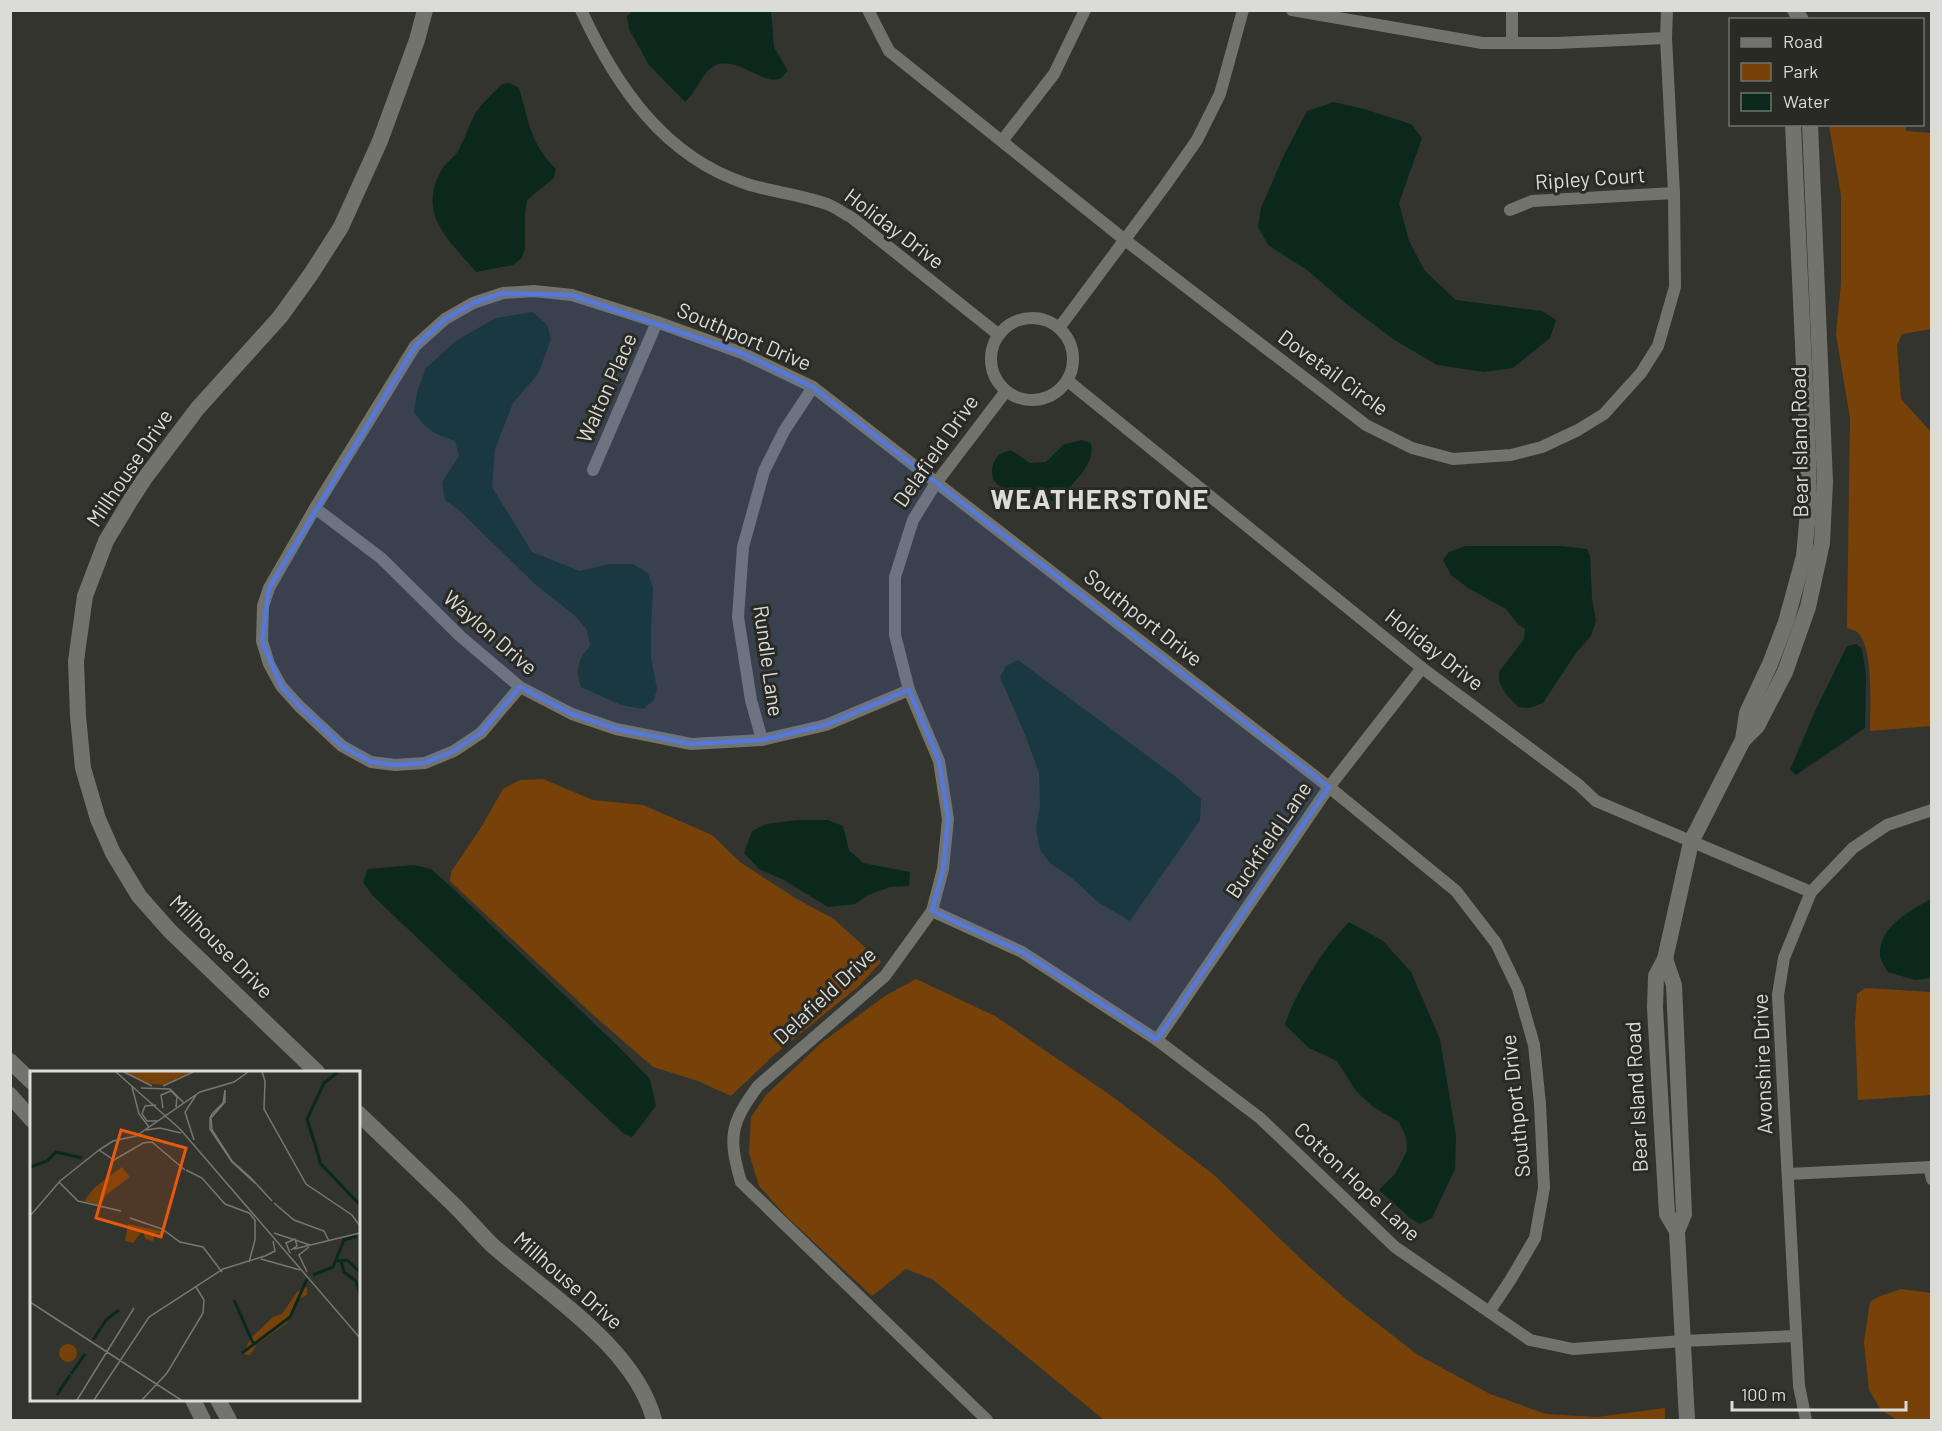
<svg xmlns="http://www.w3.org/2000/svg" width="1942" height="1431" font-family="Barlow,sans-serif">
  <style>
    .green { fill: #77420a }
    .water { fill: #0b281d }
    .lines { fill: none; stroke-linecap: round; stroke-linejoin: round }
    .street { stroke: #72736c; stroke-width: 12 }
    .secondary { stroke: #72736c; stroke-width: 16 }
    .marked { fill: #5678d8; fill-opacity: 0.2; stroke: #5678d8; stroke-width: 4.5; stroke-linejoin: round }
    .labels { text-anchor: middle; stroke-width: 6; stroke-linejoin: round; paint-order: stroke }
    .street-label { font-size: 21px; fill: #dbdbd7; stroke: #292a24 }
    .district-label { font-size: 27px; font-weight: bold; letter-spacing: 1.5px; fill: #dbdbd7; stroke: #292a24 }
    .inset-river { fill: none; stroke: #0b281d; stroke-width: 3 }
    .inset-road { fill: none; stroke: #767771; stroke-width: 1.5 }
    .view { fill: #e8590c; fill-opacity: 0.15; stroke: #e8590c; stroke-width: 3 }
    .inset-edge { fill: none; stroke: #dbdbd7; stroke-width: 3 }
  </style>
  <rect width="100%" height="100%" fill="#33342d"/>
  <g class="green">
    <path d="M 1829,125 L 1906,125 L 1906,131 L 1931,133 L 1931,329 L 1902,334 L 1897,345 L 1901,399 L 1931,432 L 1931,726 L 1870,731 C 1870,708 1874,652 1859,634 C 1856,630 1852,630 1847,628 L 1850,418 L 1836,334 L 1841,284 L 1841,195 Z"/>
    <polygon points="543,779 593,800 643,805 712,835 740,862 795,898 834,919 881,962 859,986 774,1055 731,1096 698,1081 653,1067 590,1012 450,881 451,872 482,826 503,789 520,780"/>
    <polygon points="916,979 995,1016 1113,1097 1214,1175 1305,1263 1347,1300 1418,1355 1490,1394 1546,1414 1597,1417 1665,1408 1665,1420 1104,1420 932,1279 906,1269 872,1296 787,1217 759,1186 749,1153 751,1117 766,1095 821,1043 885,996"/>
    <polygon points="1865,988 1931,992 1931,1095 1858,1100 1855,1024 1857,994"/>
    <polygon points="1901,1289 1931,1293 1931,1420 1897,1420 1881,1410 1869,1390 1864,1342 1870,1302 1878,1297"/>
  </g>
  <g class="water">
    <path d="M 634,10 L 771,11 L 774,47 L 788,71 C 785,73 784,76 781,78 C 764,87 735,54 714,66 C 700,75 697,92 685,102 L 649,65 L 629,29 L 627,16 Z"/>
    <path d="M 510,83 L 519,88 C 529,122 530,143 556,169 L 554,178 L 527,200 L 525,214 L 525,249 L 521,259 L 513,265 L 476,272 C 449,240 417,215 441,171 C 444,164 451,160 456,154 C 464,143 467,128 474,116 C 480,104 493,94 502,84 Z"/>
    <polygon points="1334,102 1364,109 1411,124 1422,138 1399,203 1409,241 1425,271 1456,300 1542,311 1556,320 1550,338 1513,368 1484,372 1437,365 1393,339 1348,305 1307,270 1268,245 1258,227 1261,208 1284,155 1307,111"/>
    <path d="M 533,312 L 547,325 L 551,339 L 538,374 L 513,403 L 495,449 L 492,487 L 532,552 L 580,571 L 609,564 L 633,564 L 648,573 L 653,588 L 651,628 L 651,657 L 657,689 L 654,700 L 643,709 L 621,705 L 581,687 C 575,670 578,659 590,646 L 587,630 L 574,615 L 536,585 L 460,511 L 445,500 L 442,482 L 459,456 L 455,441 C 431,432 430,433 414,412 L 417,392 L 426,368 L 457,340 L 496,318 Z"/>
    <path d="M 1081,440 L 1091,443 C 1094,457 1086,469 1077,479 C 1072,484 1067,493 1061,497 C 1045,508 1011,496 997,484 C 989,477 991,462 999,455 C 1001,453 1008,451 1011,450 L 1030,463 L 1046,462 L 1063,445 Z"/>
    <polygon points="1466,546 1561,546 1587,549 1590,556 1592,598 1596,621 1591,636 1576,653 1543,703 1529,708 1518,707 1505,693 1499,681 1499,672 1524,639 1525,629 1518,624 1506,609 1468,588 1451,575 1443,560 1449,552"/>
    <polygon points="1856,644 1862,649 1866,674 1865,728 1796,775 1790,770 1815,711 1847,646"/>
    <polygon points="1018,660 1176,777 1201,799 1200,820 1130,921 1099,903 1073,879 1050,863 1040,850 1036,829 1040,805 1039,773 1026,737 1000,677 1006,666"/>
    <polygon points="798,820 828,820 843,826 849,850 863,863 910,872 909,886 890,887 868,895 855,904 828,907 784,880 759,869 744,853 752,831 766,824"/>
    <polygon points="414,865 431,869 449,885 622,1050 650,1079 656,1106 632,1137 623,1133 372,895 363,882 368,869"/>
    <path d="M 1931,899 L 1931,978 L 1915,980 L 1888,972 C 1885,967 1880,960 1880,955 C 1878,927 1911,910 1931,899 Z"/>
    <path d="M 1349,922 L 1383,941 L 1411,972 L 1440,1039 L 1456,1136 L 1455,1169 L 1432,1218 L 1420,1224 L 1410,1218 L 1379,1190 L 1395,1174 L 1407,1151 L 1406,1137 L 1399,1122 L 1373,1107 L 1356,1091 L 1337,1061 L 1309,1048 L 1285,1025 C 1294,994 1326,945 1349,922 Z"/>
  </g>
  <g class="lines">
    <g class="street">
      <path d="M 581,10 C 616,86 664,157 747,184 C 773,192 801,195 827,204 C 835,207 843,213 851,217 L 999,335"/>
      <polyline points="868,10 889,51 1125,240 1366,425 1412,448 1453,459 1511,455 1542,447 1578,430 1604,414 1641,373 1658,346 1675,287 1674,193 1666,38 1667,10"/>
      <polyline points="1292,10 1482,43 1557,43 1666,38"/>
      <polyline points="1512,10 1512,43"/>
      <polyline points="1002,141 1054,74 1085,10"/>
      <polyline points="1510,210 1532,201 1674,193"/>
      <circle cx="1032" cy="359" r="41"/>
      <polyline points="1059,328 1164,187 1197,140 1220,94 1243,10"/>
      <polyline points="1068,381 1422,668 1579,785 1596,801 1811,892"/>
      <polyline points="593,470 657,322"/>
      <polyline points="315,508 381,558 460,636 520,687 572,714 616,729 691,744 762,740 826,725 909,690"/>
      <polyline points="520,687 481,733 454,751 425,763 395,765 371,762 342,746 299,706 281,686 269,664 262,641 263,606 269,588 315,508 415,346 445,319 473,303 503,293 534,291 572,295 657,322 742,353 813,387 1329,787 1456,891 1496,943 1518,989 1534,1045 1540,1104 1544,1188 1535,1238 1511,1279 1489,1312"/>
      <polyline points="762,740 751,700 738,617 743,547 764,471 784,431 813,387"/>
      <polyline points="932,911 1022,952 1157,1040 1260,1118 1395,1247 1530,1340 1573,1349 1683,1341 1796,1336"/>
      <polyline points="1157,1040 1329,787 1422,668"/>
      <polyline points="1929,1167 1932,1179"/>
      <polyline points="1788,1174 1932,1167"/>
      <path d="M 987,1420 L 741,1182 C 728,1137 730,1124 758,1086 L 885,976 L 932,911 L 943,869 L 948,819 L 939,761 L 909,690 L 895,635 L 895,577 L 913,520 L 936,483 L 1006,391"/>
      <polyline points="1806,1420 1799,1386 1778,995 1784,958 1811,892 1853,848 1887,825 1932,810"/>
    </g>
    <g class="secondary">
      <polyline points="1795,10 1801,20"/>
      <polyline points="1743,740 1757,726 1785,672 1808,607 1822,543 1825,482 1810,124"/>
      <polyline points="1665,959 1674,985 1684,1214 1677,1231"/>
      <polyline points="10,1061 32,1082"/>
      <polyline points="317,1072 170,931 139,896 113,853 98,819 83,768 78,716 76,661 85,596 106,541 130,501 145,478 197,409 280,317 311,274 341,227 380,141 417,40 425,10"/>
      <polyline points="10,1095 32,1120"/>
      <path d="M 358,1113 C 390,1144 422,1174 454,1205 C 467,1218 479,1232 492,1245 C 546,1293 635,1347 654,1420"/>
      <polyline points="193,1400 203,1420"/>
      <polyline points="218,1400 229,1420"/>
      <polyline points="1687,1420 1677,1231 1667,1214 1655,1008 1656,976 1665,959 1691,842 1743,740 1747,713 1770,664 1786,622 1804,556 1809,501 1808,456 1793,124"/>
    </g>
  </g>
  <path class="marked" d="M 503,293 L 572,295 L 742,353 L 813,387 L 1329,787 L 1157,1040 L 1022,952 L 932,911 L 943,869 L 948,819 L 939,761 L 909,690 L 826,725 L 762,740 L 691,744 L 616,729 L 572,714 L 520,687 L 481,733 L 454,751 L 425,763 L 395,765 L 371,762 L 342,746 L 299,706 L 281,686 L 262,641 L 269,588 L 415,346 L 445,319 L 473,303 Z"/>
  <g class="labels">
    <g class="street-label">
      <text transform="translate(1590 179) rotate(-4)" y="7">Ripley Court</text>
      <text transform="translate(894 229) rotate(37)" y="7">Holiday Drive</text>
      <text transform="translate(744 337) rotate(23)" y="7">Southport Drive</text>
      <text transform="translate(1333 373) rotate(36)" y="7">Dovetail Circle</text>
      <text transform="translate(607 388) rotate(-66)" y="7">Walton Place</text>
      <text transform="translate(1800 442) rotate(-91)" y="7">Bear Island Road</text>
      <text transform="translate(936 451) rotate(-55)" y="7">Delafield Drive</text>
      <text transform="translate(130 468) rotate(-56)" y="7">Millhouse Drive</text>
      <text transform="translate(1143 618) rotate(38)" y="7">Southport Drive</text>
      <text transform="translate(490 633) rotate(41)" y="7">Waylon Drive</text>
      <text transform="translate(1434 650) rotate(38)" y="7">Holiday Drive</text>
      <text transform="translate(768 661) rotate(82)" y="7">Rundle Lane</text>
      <text transform="translate(1269 840) rotate(-56)" y="7">Buckfield Lane</text>
      <text transform="translate(221 947) rotate(45)" y="7">Millhouse Drive</text>
      <text transform="translate(825 996) rotate(-43)" y="7">Delafield Drive</text>
      <text transform="translate(1763 1064) rotate(-92)" y="7">Avonshire Drive</text>
      <text transform="translate(1637 1097) rotate(-93)" y="7">Bear Island Road</text>
      <text transform="translate(1516 1106) rotate(-96)" y="7">Southport Drive</text>
      <text transform="translate(1357 1182) rotate(43)" y="7">Cotton Hope Lane</text>
      <text transform="translate(568 1281) rotate(41)" y="7">Millhouse Drive</text>
    </g>
    <g class="district-label">
      <text x="1100" y="509">WEATHERSTONE</text>
    </g>
  </g>
  <g transform="translate(30 1071)">
    <rect width="330" height="330" fill="#33342d"/>
    <path d="M 96,1 L 160,1 L 133,14 L 115,12 ZM 92,96 L 100,106 L 76,124 L 70,135 L 54,130 L 65,116 ZM 98,153 L 130,160 L 136,163 L 125,162 L 123,170 L 115,168 L 113,159 L 103,172 L 95,170 ZM 277,216 L 277,224 L 266,230 L 257,252 L 227,273 L 220,284 L 213,283 L 221,267 L 243,246 L 252,243 L 267,221 ZM29 282a9 9 0 1 1 18 0a9 9 0 1 1-18 0Z" fill="#77420a"/>
    <path class="inset-river" d="M 288,83 L 290,92 L 330,134M 288,83 L 277,48 L 294,12 L 308,1M 0,96 L 17,90 L 26,81 L 52,87M 306,190 L 317,189 L 329,200M 311,190 L 314,201 L 326,210 L 330,223M 283,204 L 303,196 L 314,169 L 327,165M 204,229 L 223,272M 63,269 L 76,249 L 89,239M 212,282 L 260,246 L 277,208M 41,303 L 55,283M 27,324 L 40,304"/>
    <path class="inset-road" d="M 86,1 L 150,58 L 330,267M 94,1 L 122,15M 232,1 L 235,10 L 234,38 L 276,113 L 322,144 L 330,155M 133,15 L 163,1M 102,16 L 109,43 L 119,56M 111,17 L 140,18 L 154,32M 126,34 L 115,35 L 112,43 L 117,50 L 127,50M 133,37 L 131,24 L 141,20 L 147,26 L 146,36M 116,59 L 130,57 L 151,62M 164,69 L 155,41 L 166,24M 69,79 L 83,70 L 106,65 L 170,21 L 204,11 L 218,1M 69,79 L 84,89 L 113,72 L 122,71 L 155,99M 156,99 L 172,107 L 195,133 L 219,142 L 225,149 L 225,169 L 219,191M 29,111 L 48,130 L 91,140M 225,112 L 202,91 L 180,58 L 180,47 L 182,43 L 193,32 L 195,19 L 195,31 L 181,47 L 182,59 L 202,90 L 220,106 L 242,130M 244,132 L 264,149 L 294,160 L 299,170M 0,145 L 30,110 L 69,79M 100,147 L 132,158 L 150,171 L 173,176 L 192,201M 244,162 L 280,174M 264,178 L 330,162M 260,182 L 256,172 L 265,168 L 267,175 L 261,179M 235,185 L 245,180 L 243,170M 231,188 L 270,199M 277,201 L 269,184 L 279,176M 0,231 L 151,329M 47,329 L 104,237M 64,329 L 119,246 L 193,198 L 235,185M 112,329 L 137,302 L 173,242 L 174,229 L 166,216"/>
    <path class="view" d="M 91,59 L 156,77 L 131,166 L 66,147 Z"/>
    <rect width="330" height="330" class="inset-edge"/>
  </g>
  <rect width="1942" height="1431" fill="none" stroke="#dbdbd7" stroke-width="24"/>
  <rect x="1729" y="18" width="195" height="108" fill="#292a24" stroke="#70716c" stroke-width="1.5"/>
  <rect x="1741" y="38" width="30" height="9" fill="#72736c" stroke="#70716c" stroke-width="1.5"/>
  <text x="1783" y="48" font-size="18" fill="#dbdbd7">Road</text>
  <rect x="1741" y="63" width="30" height="18" fill="#77420a" stroke="#70716c" stroke-width="1.5"/>
  <text x="1783" y="78" font-size="18" fill="#dbdbd7">Park</text>
  <rect x="1741" y="93" width="30" height="18" fill="#0b281d" stroke="#70716c" stroke-width="1.5"/>
  <text x="1783" y="108" font-size="18" fill="#dbdbd7">Water</text>
  <path d="M1732 1401v9h174v-9" fill="none" stroke="#dbdbd7" stroke-width="3"/>
  <text x="1741" y="1401" font-size="18" fill="#dbdbd7" stroke="#292a24" stroke-width="4.5" paint-order="stroke">100 m</text>
</svg>
